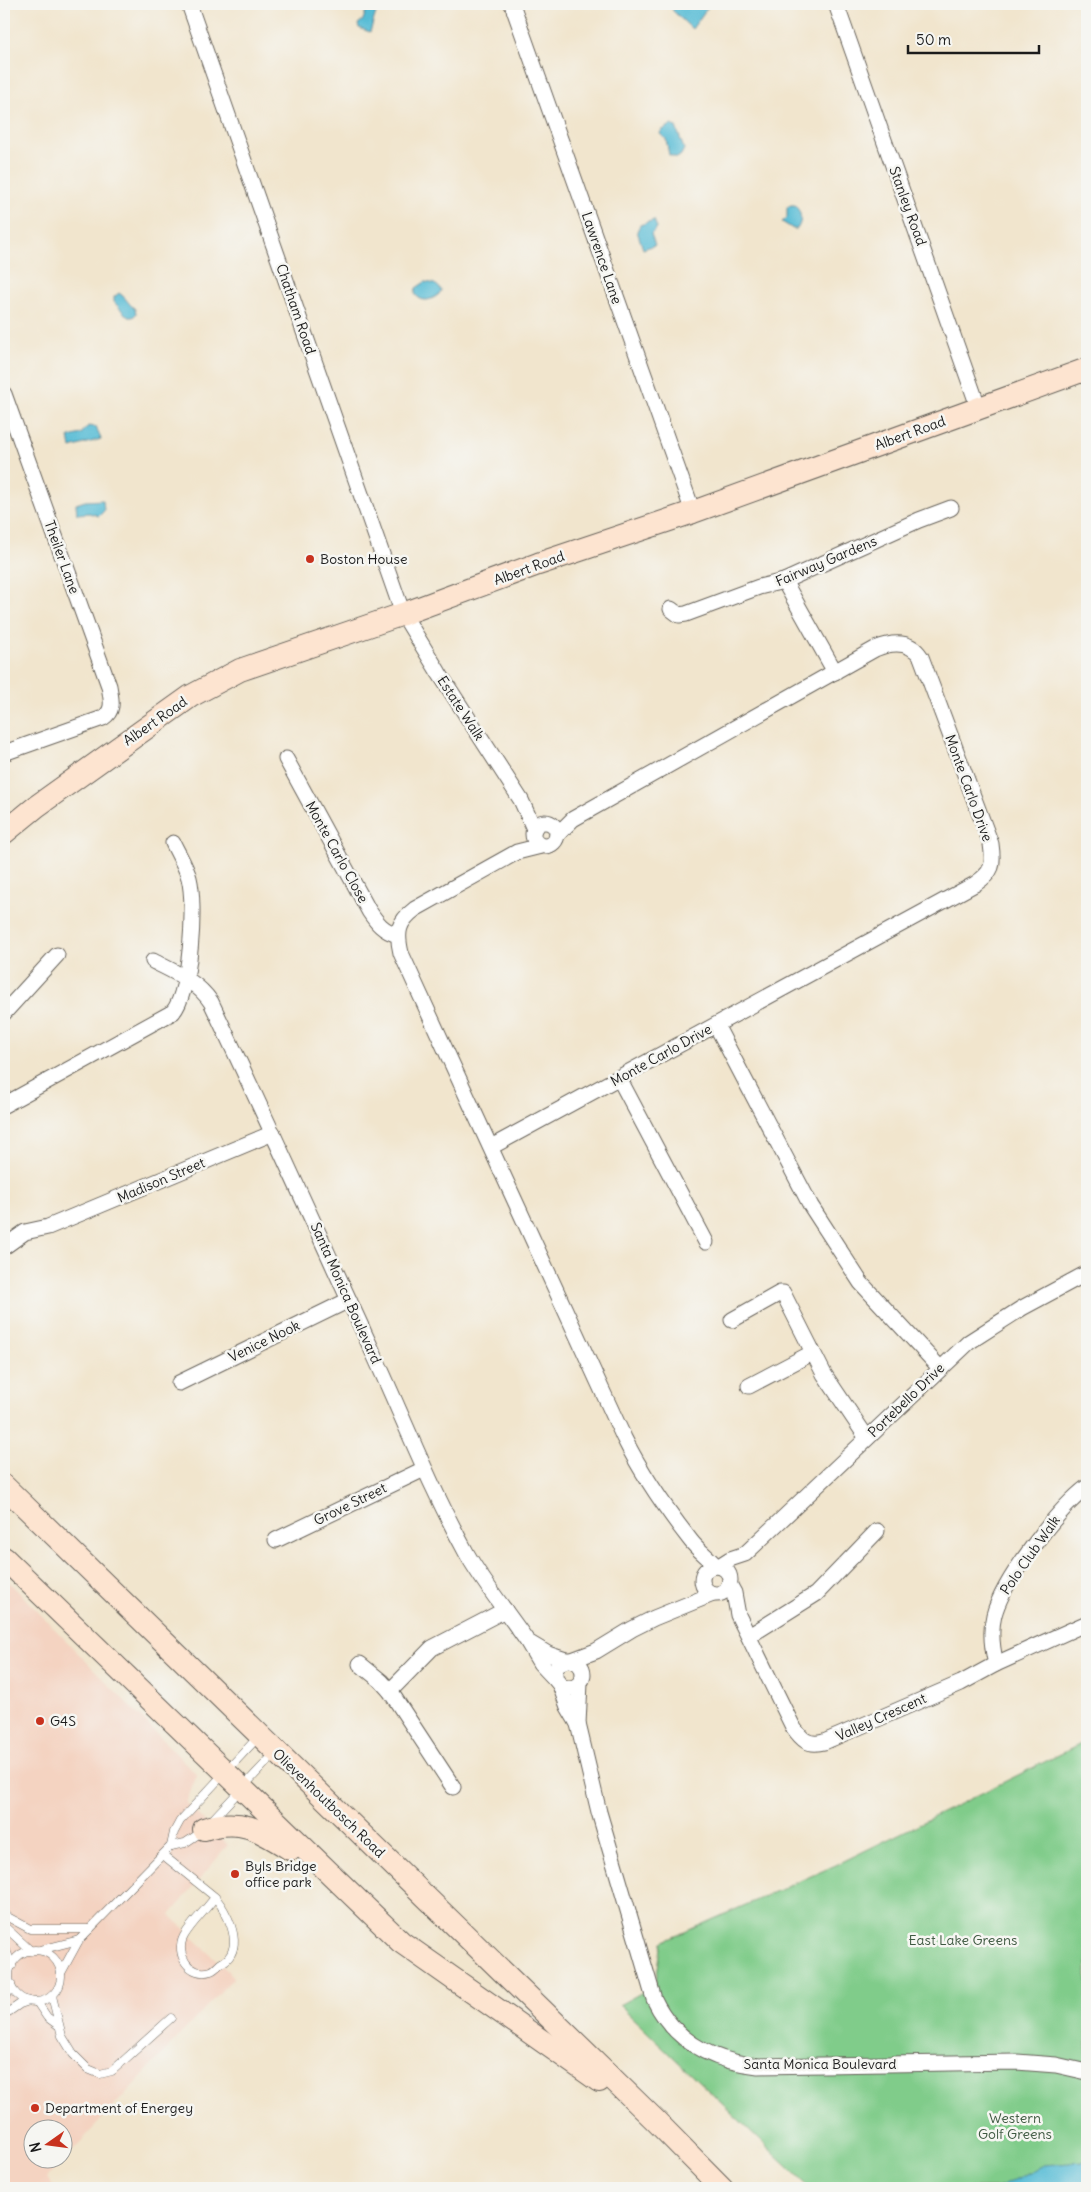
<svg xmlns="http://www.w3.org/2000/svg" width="1091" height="2192" font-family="Delius,sans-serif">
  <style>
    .built { fill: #f4d3c1; fill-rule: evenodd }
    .green { fill: #80cc8a; stroke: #4e7453 }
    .water { fill: #57bcd5; stroke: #3a6c78 }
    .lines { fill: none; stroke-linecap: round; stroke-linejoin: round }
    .lane-casing { stroke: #67625a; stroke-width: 9 }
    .street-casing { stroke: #67625a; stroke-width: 17 }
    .secondary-casing { stroke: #67625a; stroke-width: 24 }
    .lane { stroke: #fff; stroke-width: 8 }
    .street { stroke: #fff; stroke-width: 15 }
    .secondary { stroke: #fde4d0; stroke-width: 22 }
    .poi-dot { fill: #c8321e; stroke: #f6f6f2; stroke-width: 2 }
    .labels { text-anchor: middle; stroke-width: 5; stroke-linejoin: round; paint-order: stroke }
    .street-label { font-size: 14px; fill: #1c1c1c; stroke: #f6f6f2 }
    .poi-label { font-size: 14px; fill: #1c1c1c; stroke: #f6f6f2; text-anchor: start }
    .park-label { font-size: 14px; fill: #3f5a42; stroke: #f6f6f2 }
  </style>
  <rect width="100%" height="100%" fill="#f6f6f2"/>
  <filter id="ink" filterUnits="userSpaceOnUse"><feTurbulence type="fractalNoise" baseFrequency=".02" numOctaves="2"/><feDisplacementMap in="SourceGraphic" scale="10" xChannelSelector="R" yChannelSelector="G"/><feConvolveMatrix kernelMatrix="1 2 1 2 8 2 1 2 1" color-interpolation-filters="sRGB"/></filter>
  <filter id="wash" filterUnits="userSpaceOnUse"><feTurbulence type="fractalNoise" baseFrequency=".0096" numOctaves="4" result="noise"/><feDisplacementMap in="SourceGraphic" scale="20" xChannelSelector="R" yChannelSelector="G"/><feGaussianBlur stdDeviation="1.12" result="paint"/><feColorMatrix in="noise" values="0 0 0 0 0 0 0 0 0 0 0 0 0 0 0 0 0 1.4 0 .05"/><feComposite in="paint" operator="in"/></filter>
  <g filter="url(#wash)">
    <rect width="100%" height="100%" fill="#f1e5cd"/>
    <path class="built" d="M 4,1577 L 197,1775 L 186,1803 L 228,1845 L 170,1915 L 234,1977 L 47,2178 L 54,2188 L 4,2188 ZM 32,2130 L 62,2130 L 62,2160 L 32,2160 Z"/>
    <polygon class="green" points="1087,1741 1087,2188 810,2188 619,2005 650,1988 654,1993 662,1942 838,1864"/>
    <g class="water">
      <polygon points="368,4 378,6 370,32 359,28 358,24 363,20"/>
      <polygon points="678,4 710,4 692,29 672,10"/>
      <polygon points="671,125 676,127 684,149 681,155 677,158 669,155 666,139 660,134 661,131"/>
      <path d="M 791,205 L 795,205 C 801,212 803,221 797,229 L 793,229 L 782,222 L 787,218 L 787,207 Z"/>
      <polygon points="654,220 657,228 651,234 655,245 643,249 637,231 640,225"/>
      <path d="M 425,282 C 433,283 437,284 442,291 C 435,299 423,305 415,294 L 416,288 Z"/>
      <path d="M 119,293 C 126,297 128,304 135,309 L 136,314 L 133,317 L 128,317 L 114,302 L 114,297 Z"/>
      <polygon points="88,426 96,427 101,439 71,448 69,437 81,434"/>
      <polygon points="103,500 104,511 99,516 89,513 77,514 76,504 85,501"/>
      <polygon points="1087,2158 1087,2182 1080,2188 998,2188 1044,2165 1083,2162"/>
    </g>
  </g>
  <g filter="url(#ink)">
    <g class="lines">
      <g class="lane-casing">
        <g id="lane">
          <polyline points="212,1820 276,1752"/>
          <polyline points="171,1846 174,1832 180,1821 259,1736"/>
          <path d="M 163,1855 L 215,1897 C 206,1910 192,1922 184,1936 C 174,1954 190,1978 211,1971 C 214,1970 218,1966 220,1964 C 223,1962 227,1960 229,1957 C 242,1940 226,1911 215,1897"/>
          <polyline points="4,1915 30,1929 90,1929"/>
          <polyline points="4,1926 31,1951"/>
          <polyline points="4,1945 12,1966"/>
          <polyline points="40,1950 79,1940"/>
          <circle cx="35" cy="1976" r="26"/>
          <polyline points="61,1973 79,1940 171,1846 185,1843 203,1831"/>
          <polyline points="52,1996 62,2036 73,2054 88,2069 100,2074 112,2071 171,2018"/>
          <polyline points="4,2000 11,1984"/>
          <polyline points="37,2002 47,2017 58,2025"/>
          <polyline points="4,2015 20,2004 29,2001"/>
        </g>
      </g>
      <g class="street-casing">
        <g id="street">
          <polyline points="189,4 403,614 439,673 521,800 534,829"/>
          <polyline points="512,4 693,512"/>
          <polyline points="836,4 979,409"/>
          <path d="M 4,394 L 109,686 C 111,699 115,710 103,718 L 4,753"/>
          <polyline points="784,581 835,672"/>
          <polyline points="671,609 679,615 686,614 759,587 784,581 919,520 951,508"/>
          <path d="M 286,759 L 369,911 C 377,923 383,931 398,935"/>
          <circle cx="545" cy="834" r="12"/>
          <path d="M 541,846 L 517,852 L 415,909 C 398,922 396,932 401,953 L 624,1438 C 642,1474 666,1509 691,1541 C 698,1550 708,1557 716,1566"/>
          <path d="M 153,961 C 174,972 197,981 211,1002 C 266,1117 318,1233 371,1348 C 403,1417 430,1487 467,1554 C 484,1584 507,1612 527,1641 L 540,1663 L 556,1680"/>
          <polyline points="4,1013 57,955"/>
          <polyline points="716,1025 811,1206 861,1283 940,1368"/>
          <polyline points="619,1078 706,1242"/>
          <path d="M 4,1105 L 173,1012 C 191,990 196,905 189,878 C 186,866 178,854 173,843"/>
          <path d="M 491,1147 L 975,884 C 993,872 994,865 991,844 L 921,657 C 910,640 892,642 875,649 L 573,819 L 557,835"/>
          <polyline points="4,1247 25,1232 48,1227 273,1133"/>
          <polyline points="732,1320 780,1293 783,1293 824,1374 867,1438"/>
          <polyline points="179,1383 349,1300"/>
          <polyline points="749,1386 812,1353"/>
          <polyline points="276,1540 424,1469"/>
          <circle cx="716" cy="1580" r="14"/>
          <polyline points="719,1566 730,1559 745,1554 969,1342 1022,1308 1087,1273"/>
          <path d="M 729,1584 L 734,1593 L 738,1615 L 793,1727 C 802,1740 808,1746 824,1742 L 961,1683 L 996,1664 L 1087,1623"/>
          <polyline points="749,1636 816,1594 877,1531"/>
          <polyline points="528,1642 548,1654 566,1660"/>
          <polyline points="572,1660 596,1651 632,1629 654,1618 713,1594"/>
          <circle cx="569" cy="1674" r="14"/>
          <polyline points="360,1664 381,1681 390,1691 453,1787"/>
          <path d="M 996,1664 C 992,1648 990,1631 994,1615 C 1003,1580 1058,1509 1087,1487"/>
          <path d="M 560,1685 L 568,1707 L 578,1724 L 599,1812 L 654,1999 C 674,2041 712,2061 758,2066 L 1017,2062 L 1056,2065 L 1087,2072"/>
          <polyline points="390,1691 432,1648 505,1610"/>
          <polyline points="578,1724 580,1683"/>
        </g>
      </g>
      <g class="secondary-casing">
        <g id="secondary">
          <polyline points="4,833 37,806 191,696 240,670 403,614 538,564 693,512 1087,369"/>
          <polyline points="4,1486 655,2120 722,2188"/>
          <polyline points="4,1558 401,1942 599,2081"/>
          <path d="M 204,1829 C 240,1817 260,1830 290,1849"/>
        </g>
      </g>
      <use href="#lane" class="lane"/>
      <use href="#street" class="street"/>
      <use href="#secondary" class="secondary"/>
    </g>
  </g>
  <g class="poi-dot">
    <circle cx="310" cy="559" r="5"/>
    <circle cx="40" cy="1721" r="5"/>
    <circle cx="235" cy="1874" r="5"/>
    <circle cx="35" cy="2108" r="5"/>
  </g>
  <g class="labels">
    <g class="street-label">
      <text transform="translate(908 206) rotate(70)" y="5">Stanley Road</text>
      <text transform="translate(602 258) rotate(71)" y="5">Lawrence Lane</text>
      <text transform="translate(296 309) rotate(71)" y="5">Chatham Road</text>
      <text transform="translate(910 433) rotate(-20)" y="5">Albert Road</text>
      <text transform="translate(62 557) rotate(70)" y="5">Theiler Lane</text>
      <text transform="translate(826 561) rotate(-23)" y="5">Fairway Gardens</text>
      <text transform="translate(529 568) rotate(-20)" y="5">Albert Road</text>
      <text transform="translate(461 708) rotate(57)" y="5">Estate Walk</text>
      <text transform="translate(155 721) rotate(-35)" y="5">Albert Road</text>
      <text transform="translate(969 788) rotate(70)" y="5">Monte Carlo Drive</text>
      <text transform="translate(337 852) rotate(61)" y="5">Monte Carlo Close</text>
      <text transform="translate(661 1055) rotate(-29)" y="5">Monte Carlo Drive</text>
      <text transform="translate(161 1180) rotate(-23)" y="5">Madison Street</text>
      <text transform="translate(346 1293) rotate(66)" y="5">Santa Monica Boulevard</text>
      <text transform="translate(264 1341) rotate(-26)" y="5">Venice Nook</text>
      <text transform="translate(906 1400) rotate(-44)" y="5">Portebello Drive</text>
      <text transform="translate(350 1504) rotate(-26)" y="5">Grove Street</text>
      <text transform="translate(1030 1555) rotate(-55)" y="5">Polo Club Walk</text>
      <text transform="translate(881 1717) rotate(-24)" y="5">Valley Crescent</text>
      <text transform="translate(329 1803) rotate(44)" y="5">Olievenhoutbosch Road</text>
      <text x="820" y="2069">Santa Monica Boulevard</text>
    </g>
    <g class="poi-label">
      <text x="320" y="564">Boston House</text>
      <text x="50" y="1726">G4S</text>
      <text x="245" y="1871">Byls Bridge<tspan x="245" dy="16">office park</tspan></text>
      <text x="45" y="2113">Department of Energey</text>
    </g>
    <g class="park-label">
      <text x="963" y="1945">East Lake Greens</text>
      <text x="1015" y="2123">Western<tspan x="1015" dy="16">Golf Greens</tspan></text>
    </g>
  </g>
  <rect width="1091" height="2192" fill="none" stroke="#f6f6f2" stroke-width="20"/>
  <g transform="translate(48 2144) rotate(256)"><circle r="24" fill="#f6f6f2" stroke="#9f9f9c"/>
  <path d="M0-4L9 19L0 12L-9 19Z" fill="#c8321e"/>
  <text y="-8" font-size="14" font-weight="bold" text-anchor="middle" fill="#1c1c1c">N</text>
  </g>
  <path d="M908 45v8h131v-8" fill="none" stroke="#1c1c1c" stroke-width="2.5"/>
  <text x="916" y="45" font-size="15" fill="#1c1c1c" stroke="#f6f6f2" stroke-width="4" paint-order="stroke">50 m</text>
</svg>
